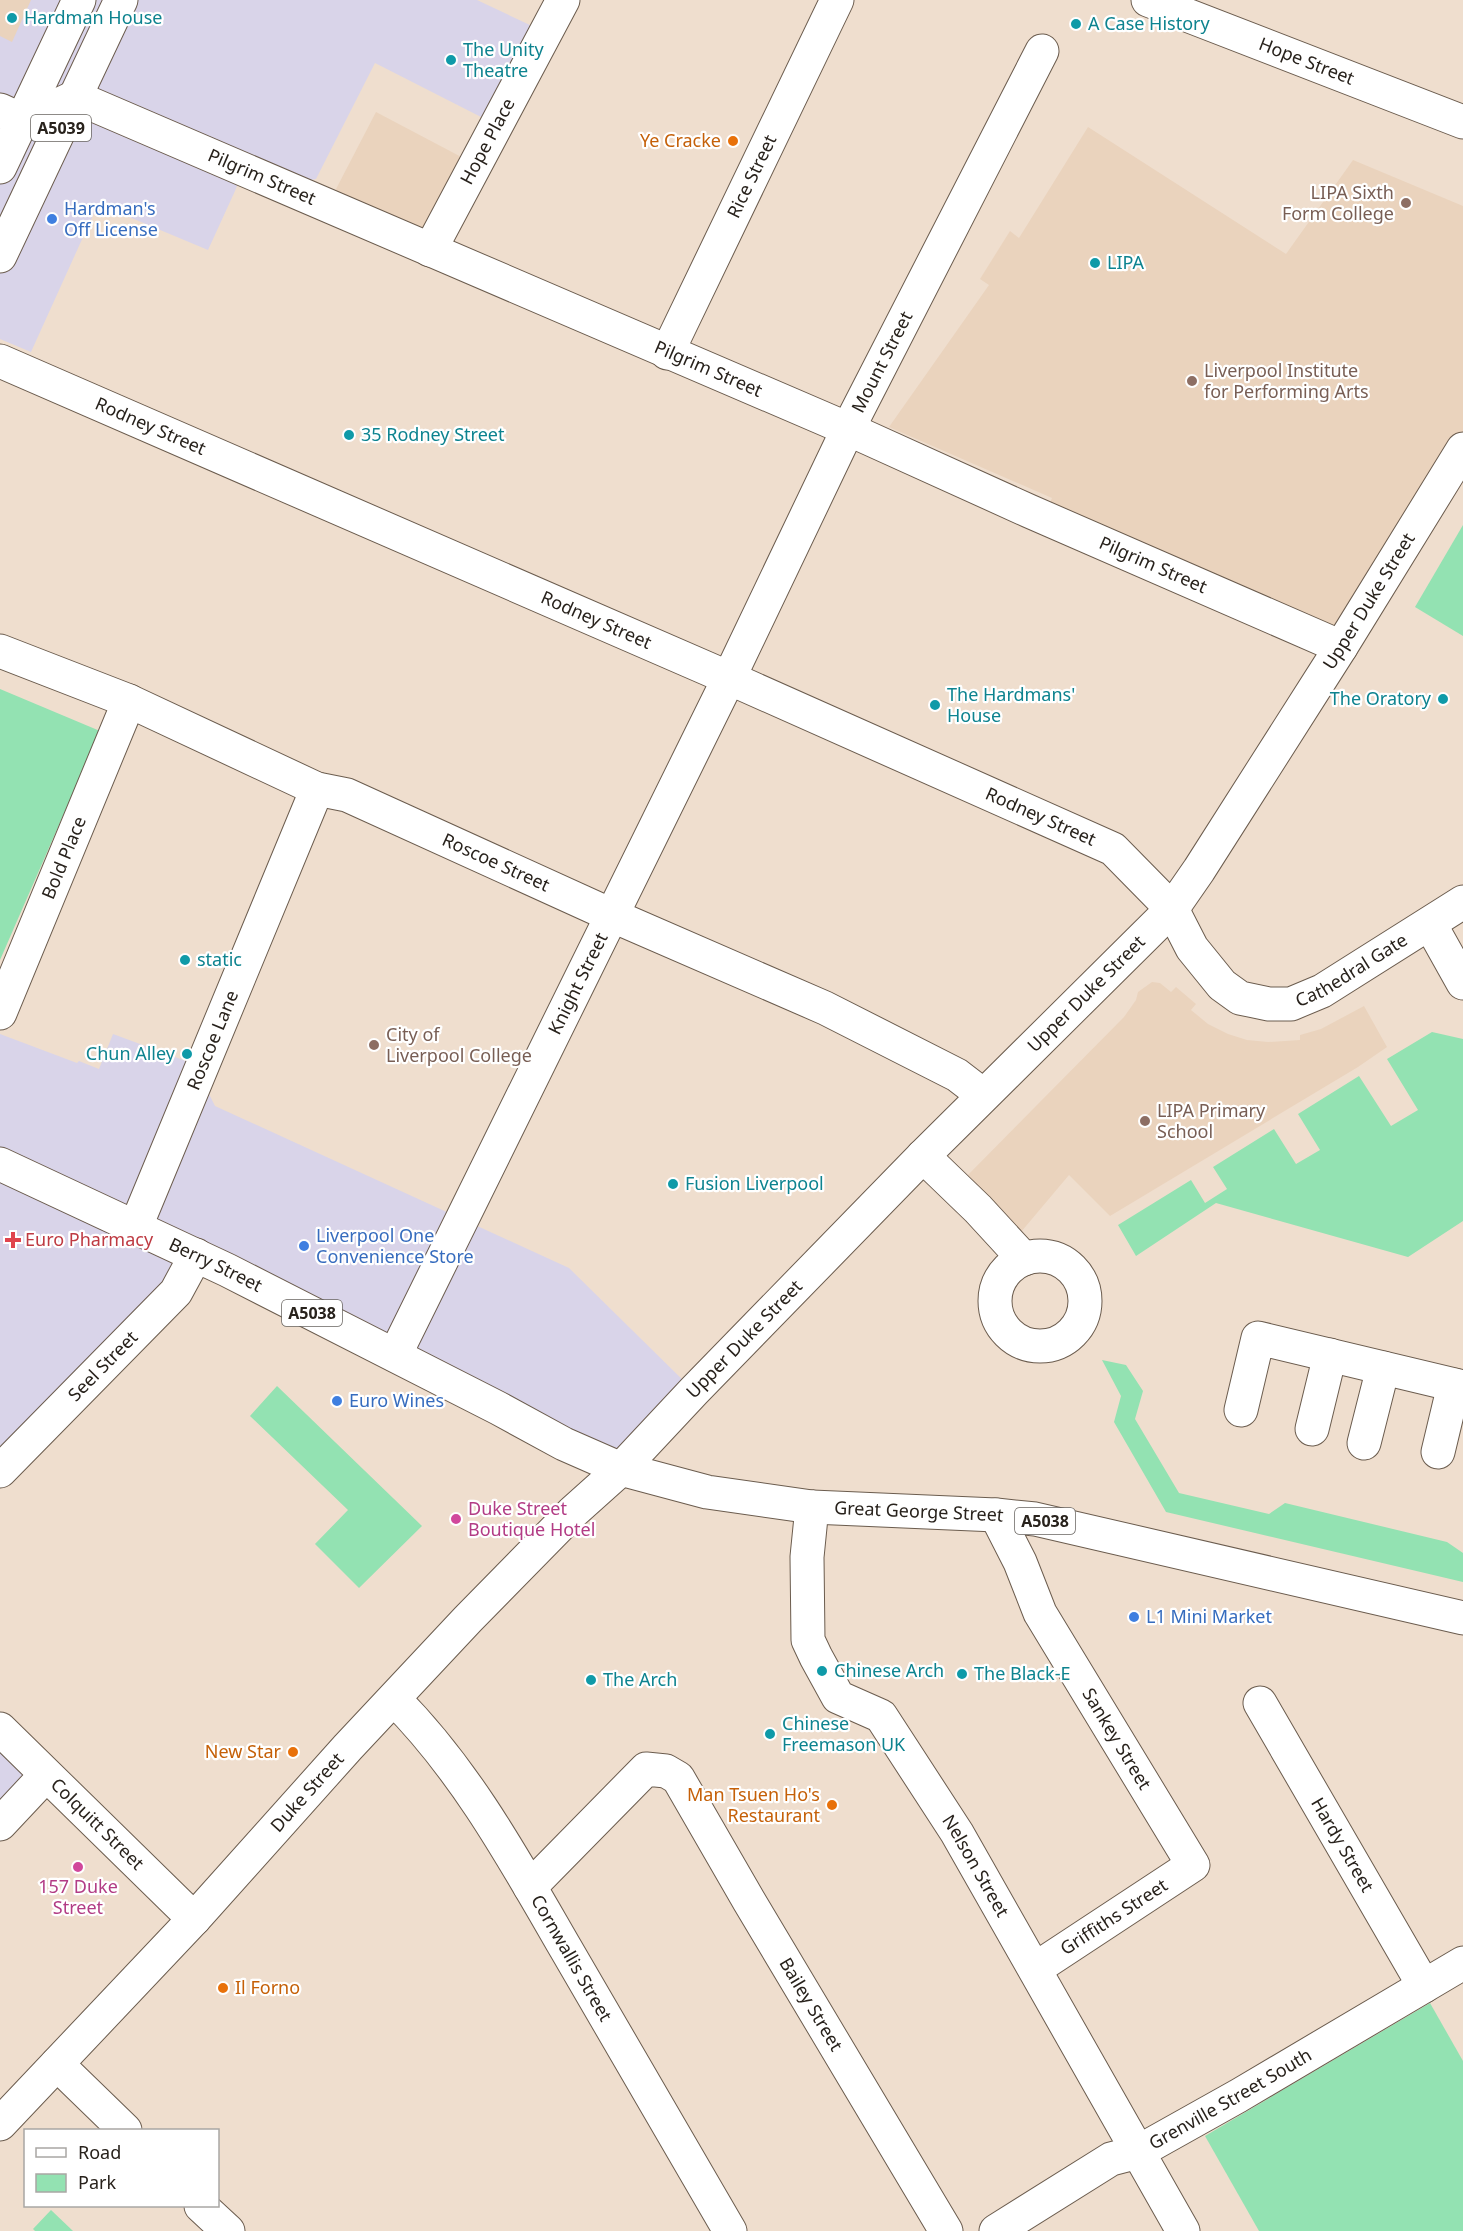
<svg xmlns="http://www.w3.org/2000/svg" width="1463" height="2231" font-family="'Noto Sans',sans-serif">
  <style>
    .commercial { fill: #d9d4e9 }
    .built { fill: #ead3bd }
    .green { fill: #93e2b2 }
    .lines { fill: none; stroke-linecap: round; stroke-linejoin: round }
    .minor-casing { stroke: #6b5c4e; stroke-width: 35 }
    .major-casing { stroke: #6b5c4e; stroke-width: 35 }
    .minor { stroke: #fff; stroke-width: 33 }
    .major { stroke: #fff; stroke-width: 33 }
    .culture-dot { fill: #0f9aa8; stroke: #fff; stroke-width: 2 }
    .food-dot { fill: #e8710a; stroke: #fff; stroke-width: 2 }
    .education-dot { fill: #8d6e63; stroke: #fff; stroke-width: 2 }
    .shop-dot { fill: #3f7fe0; stroke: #fff; stroke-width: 2 }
    .health-dot { fill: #e0444e; stroke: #fff; stroke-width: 2 }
    .hotel-dot { fill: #d1479c; stroke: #fff; stroke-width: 2 }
    .labels { text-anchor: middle; stroke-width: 4.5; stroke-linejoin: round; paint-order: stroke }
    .shield { fill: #fff; stroke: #686460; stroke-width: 1.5 }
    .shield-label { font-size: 16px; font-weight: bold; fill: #28221c }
    .culture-label { font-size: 18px; fill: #0d838f; stroke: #fff; text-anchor: start }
    .street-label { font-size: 18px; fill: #28221c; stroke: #fff }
    .food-label { font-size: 18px; fill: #c56008; stroke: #fff; text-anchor: end }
    .education-label { font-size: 18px; fill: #785e54; stroke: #fff; text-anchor: start }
    .shop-label { font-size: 18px; fill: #366cbe; stroke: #fff; text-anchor: start }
    .health-label { font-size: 18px; fill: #be3a42; stroke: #fff; text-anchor: start }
    .hotel-label { font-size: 18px; fill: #b23c85; stroke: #fff; text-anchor: start }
  </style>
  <rect width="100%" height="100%" fill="#efdece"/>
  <g class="commercial">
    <polygon points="0,0 477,0 532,26 483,118 375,63 316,179 311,180 249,155 235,191 208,250 98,204 31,352 0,339"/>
    <polygon points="0,1034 77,1063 79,1061 99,1069 113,1034 194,1064 215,1106 569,1268 694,1391 621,1469 197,1255 0,1471"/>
    <polygon points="0,1729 46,1775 0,1826"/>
  </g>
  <g class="built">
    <polygon points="0,0 31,0 12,42 0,36"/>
    <polygon points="376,112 467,160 427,239 335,191"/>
    <polygon points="1088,127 1286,254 1353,160 1463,206 1463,449 1341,647 1044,517 1052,498 889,427 989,285 980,279 1010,231 1019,238"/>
    <polygon points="1152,982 1160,983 1171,992 1176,987 1196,1004 1191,1010 1208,1024 1228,1034 1247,1040 1268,1042 1300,1040 1300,1035 1321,1029 1364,1006 1387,1047 1358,1067 1110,1216 1069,1175 1021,1232 965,1178 1124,1017 1136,1000 1138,992"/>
  </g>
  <g class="green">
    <polygon points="1463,525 1463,636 1415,607"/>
    <polygon points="0,689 100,731 0,960"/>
    <polygon points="1432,1032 1463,1039 1463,1221 1408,1257 1216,1203 1136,1256 1118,1225 1191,1180 1205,1203 1227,1189 1213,1167 1274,1129 1296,1164 1320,1150 1298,1114 1359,1076 1391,1126 1418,1110 1387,1059"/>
    <polygon points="1102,1360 1126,1365 1143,1391 1135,1419 1179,1493 1269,1514 1285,1503 1447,1542 1463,1553 1463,1582 1166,1512 1114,1422 1121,1396"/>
    <polygon points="277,1386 422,1526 359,1588 315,1544 348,1510 250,1416"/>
    <polygon points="1430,2003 1463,2061 1463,2231 1259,2231 1205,2136"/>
    <polygon points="51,2210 73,2231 35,2231 33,2229"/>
  </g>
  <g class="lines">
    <g class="minor-casing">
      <g id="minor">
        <path id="s1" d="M 1148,0 L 1463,122"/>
        <path id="s2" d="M 0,110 L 24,121 L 75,97 L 848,429 L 1029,511 L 1341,647"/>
        <path id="s3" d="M 430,250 L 563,0"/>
        <path id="s4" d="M 667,353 L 837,0"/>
        <path id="s5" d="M 0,361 L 729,678 L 1113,849 L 1172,909 L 1192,948 L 1222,985 L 1240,998 L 1269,1004 L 1291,1004 L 1322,991 L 1463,902"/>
        <path id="s6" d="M 0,651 L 129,701 L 317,789 L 347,795 L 611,915 L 825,1008 L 957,1075 L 983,1095"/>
        <polyline points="1430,924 1463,983"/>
        <path id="s7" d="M 0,1013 L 129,701"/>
        <polyline points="923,1156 978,1209 1024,1259"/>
        <path id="s8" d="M 136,1226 L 317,789"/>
        <circle cx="1040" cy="1301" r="45"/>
        <path id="s9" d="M 395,1355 L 729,678 L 848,429 L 1042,51"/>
        <polyline points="1241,1410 1258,1338 1463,1387"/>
        <polyline points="1312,1429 1330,1355"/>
        <polyline points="1364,1443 1383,1368"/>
        <polyline points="1438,1452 1454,1385"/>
        <path id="s10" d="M 0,1471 L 176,1292 L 196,1255"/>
        <path id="s11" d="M 812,1507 L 807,1557 L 808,1640 L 816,1657 L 838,1697 L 881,1716 L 957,1833 L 1183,2231"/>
        <path id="s12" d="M 996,1515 L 1020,1562 L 1040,1613 L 1193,1865 L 1035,1969"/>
        <path id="s13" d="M 394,1699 C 466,1771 515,1861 566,1949 C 620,2043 675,2137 730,2231"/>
        <path id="s14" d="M 1260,1703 L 1424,1986"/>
        <path id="s15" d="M 0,1729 L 194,1919"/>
        <polyline points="0,1824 46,1775"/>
        <path id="s16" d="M 530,1887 L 646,1769 L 666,1771 L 678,1778 L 749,1901 L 946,2231"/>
        <polyline points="57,2064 125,2130"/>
        <path id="s17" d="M 0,2124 L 194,1919 L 348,1747 L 468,1619 L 573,1512 L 621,1469 L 694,1391 L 923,1156 L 1172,909 L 1199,870 L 1341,647 L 1463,449"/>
        <polyline points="201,2206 228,2231"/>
        <path id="s18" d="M 996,2231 L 1111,2159 L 1138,2152 L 1238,2096 L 1463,1963"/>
      </g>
    </g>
    <g class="major-casing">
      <g id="major">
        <polyline points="0,167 79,0"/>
        <polyline points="0,256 121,0"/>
        <path id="s19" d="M 0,1164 L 227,1270 L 498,1408 L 564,1444 L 621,1469 L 707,1492 L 812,1507 L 996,1515 L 1035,1519 L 1463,1618"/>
      </g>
    </g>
    <use href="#minor" class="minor"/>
    <use href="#major" class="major"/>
  </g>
  <g class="culture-dot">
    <circle cx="12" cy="18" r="6"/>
    <circle cx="1076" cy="24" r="6"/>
    <circle cx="451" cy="60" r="6"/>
    <circle cx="1095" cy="263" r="6"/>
    <circle cx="349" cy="435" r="6"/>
    <circle cx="1443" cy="699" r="6"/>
    <circle cx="935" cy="705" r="6"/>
    <circle cx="185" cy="960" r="6"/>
    <circle cx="187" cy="1054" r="6"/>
    <circle cx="673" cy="1184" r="6"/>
    <circle cx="822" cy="1671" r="6"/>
    <circle cx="962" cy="1674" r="6"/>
    <circle cx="591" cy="1680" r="6"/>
    <circle cx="770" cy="1734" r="6"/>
  </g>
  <g class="food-dot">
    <circle cx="733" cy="141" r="6"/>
    <circle cx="293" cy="1752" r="6"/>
    <circle cx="832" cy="1805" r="6"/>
    <circle cx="223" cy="1988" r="6"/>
  </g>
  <g class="education-dot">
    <circle cx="1406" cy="203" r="6"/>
    <circle cx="1192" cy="381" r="6"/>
    <circle cx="374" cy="1045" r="6"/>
    <circle cx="1145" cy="1121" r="6"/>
  </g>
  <g class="shop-dot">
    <circle cx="52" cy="219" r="6"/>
    <circle cx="304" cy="1246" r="6"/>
    <circle cx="337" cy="1401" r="6"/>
    <circle cx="1134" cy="1617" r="6"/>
  </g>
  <path class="health-dot" d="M10 1231h6v6h6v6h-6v6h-6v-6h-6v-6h6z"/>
  <g class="hotel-dot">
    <circle cx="456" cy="1519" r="6"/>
    <circle cx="78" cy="1867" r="6"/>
  </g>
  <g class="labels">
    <g class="shield">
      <rect x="31" y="115" width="60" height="26" rx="4.5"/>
      <rect x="282" y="1300" width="60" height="26" rx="4.5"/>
      <rect x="1015" y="1508" width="60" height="26" rx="4.5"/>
    </g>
    <g class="shield-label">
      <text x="61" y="134">A5039</text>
      <text x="312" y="1319">A5038</text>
      <text x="1045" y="1527">A5038</text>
    </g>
    <g class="culture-label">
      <text x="24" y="24">Hardman House</text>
      <text x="1088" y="30">A Case History</text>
      <text x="463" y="56">The Unity<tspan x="463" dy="21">Theatre</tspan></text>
      <text x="1107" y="269">LIPA</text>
      <text x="361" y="441">35 Rodney Street</text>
      <text x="947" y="701">The Hardmans'<tspan x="947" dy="21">House</tspan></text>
      <text x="1431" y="705" text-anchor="end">The Oratory</text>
      <text x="197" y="966">static</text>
      <text x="175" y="1060" text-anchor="end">Chun Alley</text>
      <text x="685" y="1190">Fusion Liverpool</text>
      <text x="834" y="1677">Chinese Arch</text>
      <text x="974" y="1680">The Black-E</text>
      <text x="603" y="1686">The Arch</text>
      <text x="782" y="1730">Chinese<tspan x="782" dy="21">Freemason UK</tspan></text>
    </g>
    <g class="street-label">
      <text dy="6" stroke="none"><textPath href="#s1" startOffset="170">Hope Street</textPath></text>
      <text dy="6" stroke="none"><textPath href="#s3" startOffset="123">Hope Place</textPath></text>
      <text dy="6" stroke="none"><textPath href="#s4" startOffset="196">Rice Street</textPath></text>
      <text dy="6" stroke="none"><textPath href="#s2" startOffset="286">Pilgrim Street</textPath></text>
      <text dy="6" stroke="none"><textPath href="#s9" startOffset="1106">Mount Street</textPath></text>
      <text dy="6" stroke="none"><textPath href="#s2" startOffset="772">Pilgrim Street</textPath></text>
      <text dy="6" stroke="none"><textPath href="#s5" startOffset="164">Rodney Street</textPath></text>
      <text dy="6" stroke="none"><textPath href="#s2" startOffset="1258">Pilgrim Street</textPath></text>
      <text dy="6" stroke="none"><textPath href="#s17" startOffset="2054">Upper Duke Street</textPath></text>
      <text dy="6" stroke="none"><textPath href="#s5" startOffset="650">Rodney Street</textPath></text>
      <text dy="6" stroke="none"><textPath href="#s5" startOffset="1136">Rodney Street</textPath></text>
      <text dy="6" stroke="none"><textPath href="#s7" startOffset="168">Bold Place</textPath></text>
      <text dy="6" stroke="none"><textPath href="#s6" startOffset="540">Roscoe Street</textPath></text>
      <text dy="6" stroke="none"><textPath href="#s5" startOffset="1534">Cathedral Gate</textPath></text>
      <text dy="6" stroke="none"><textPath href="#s9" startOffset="414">Knight Street</textPath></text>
      <text dy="6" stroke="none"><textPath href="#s17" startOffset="1568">Upper Duke Street</textPath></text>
      <text dy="6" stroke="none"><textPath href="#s8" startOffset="201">Roscoe Lane</textPath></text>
      <text dy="6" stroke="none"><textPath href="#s19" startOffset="238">Berry Street</textPath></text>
      <text dy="6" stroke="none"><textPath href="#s17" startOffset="1082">Upper Duke Street</textPath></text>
      <text dy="6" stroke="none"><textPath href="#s10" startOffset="147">Seel Street</textPath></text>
      <text dy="6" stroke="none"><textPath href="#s19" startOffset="994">Great George Street</textPath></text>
      <text dy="6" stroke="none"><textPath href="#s12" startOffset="255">Sankey Street</textPath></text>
      <text dy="6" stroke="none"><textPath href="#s17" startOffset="452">Duke Street</textPath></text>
      <text dy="6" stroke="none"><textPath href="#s15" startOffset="136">Colquitt Street</textPath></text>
      <text dy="6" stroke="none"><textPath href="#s14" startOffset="164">Hardy Street</textPath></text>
      <text dy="6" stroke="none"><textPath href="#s11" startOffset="422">Nelson Street</textPath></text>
      <text transform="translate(1114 1917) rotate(-33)" y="6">Griffiths Street</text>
      <text dy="6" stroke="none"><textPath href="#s13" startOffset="315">Cornwallis Street</textPath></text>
      <text dy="6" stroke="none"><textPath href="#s16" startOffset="462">Bailey Street</textPath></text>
      <text dy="6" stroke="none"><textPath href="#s18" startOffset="270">Grenville Street South</textPath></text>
    </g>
    <g class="food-label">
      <text x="721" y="147">Ye Cracke</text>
      <text x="281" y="1758">New Star</text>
      <text x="820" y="1801">Man Tsuen Ho's<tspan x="820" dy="21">Restaurant</tspan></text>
      <text x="235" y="1994" text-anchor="start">Il Forno</text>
    </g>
    <g class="education-label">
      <text x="1394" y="199" text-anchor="end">LIPA Sixth<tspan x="1394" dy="21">Form College</tspan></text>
      <text x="1204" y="377">Liverpool Institute<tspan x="1204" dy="21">for Performing Arts</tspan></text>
      <text x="386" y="1041">City of<tspan x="386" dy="21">Liverpool College</tspan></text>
      <text x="1157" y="1117">LIPA Primary<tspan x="1157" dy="21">School</tspan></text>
    </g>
    <g class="shop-label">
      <text x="64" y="215">Hardman's<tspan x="64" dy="21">Off License</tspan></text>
      <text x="316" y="1242">Liverpool One<tspan x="316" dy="21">Convenience Store</tspan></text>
      <text x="349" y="1407">Euro Wines</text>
      <text x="1146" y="1623">L1 Mini Market</text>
    </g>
    <g class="health-label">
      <text x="25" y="1246">Euro Pharmacy</text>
    </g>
    <g class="hotel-label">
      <text x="468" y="1515">Duke Street<tspan x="468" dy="21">Boutique Hotel</tspan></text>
      <text x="78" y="1893" text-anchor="middle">157 Duke<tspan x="78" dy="21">Street</tspan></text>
    </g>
  </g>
  <rect x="24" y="2129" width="195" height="78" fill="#ffffff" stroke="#a9a7a4" stroke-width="1.5"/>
  <rect x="36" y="2148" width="30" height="9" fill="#ffffff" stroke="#a9a7a4" stroke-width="1.5"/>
  <text x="78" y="2159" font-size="18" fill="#28221c">Road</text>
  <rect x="36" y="2174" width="30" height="18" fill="#93e2b2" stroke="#a9a7a4" stroke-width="1.5"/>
  <text x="78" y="2189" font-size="18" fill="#28221c">Park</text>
</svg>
